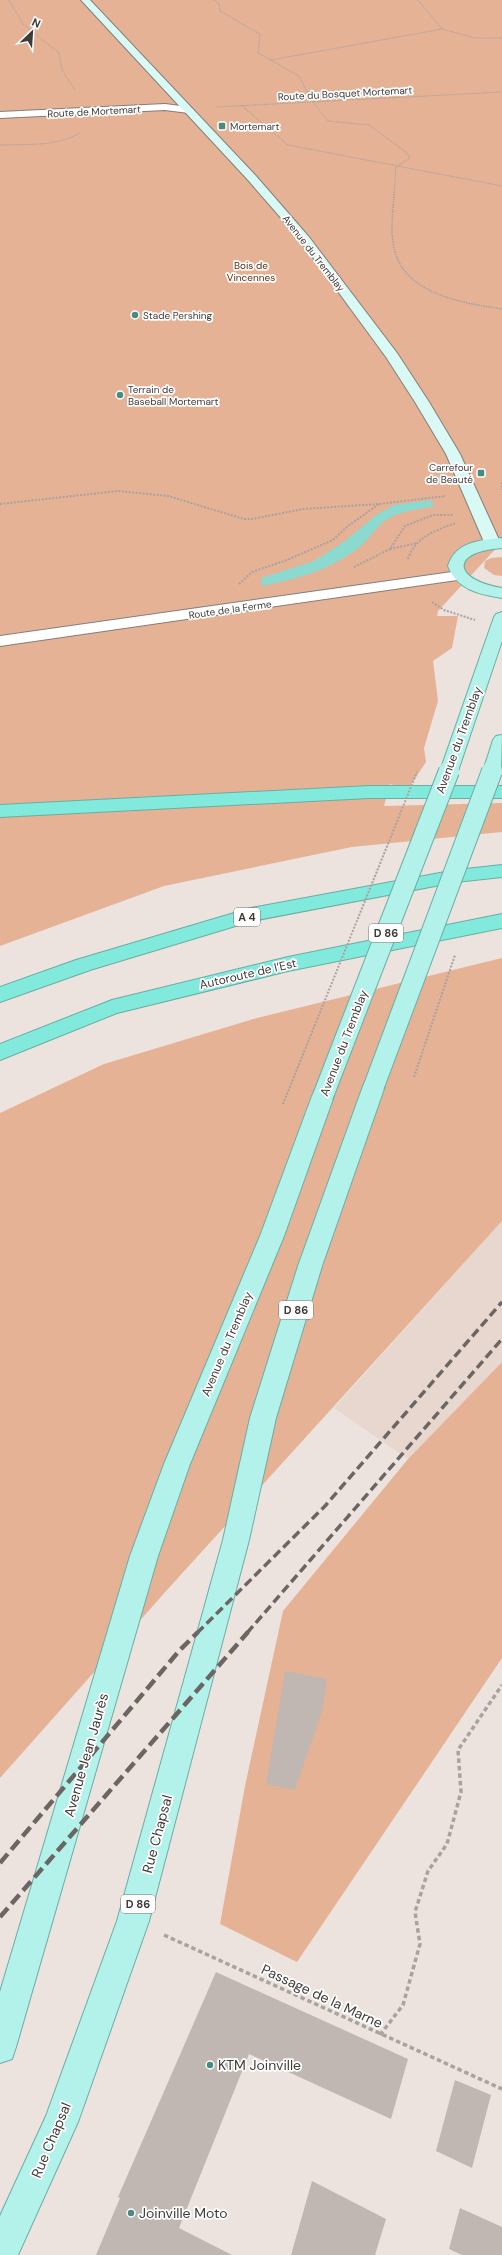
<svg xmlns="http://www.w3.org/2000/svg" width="502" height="2255" font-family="'DM Sans',sans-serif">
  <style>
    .built { fill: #e8d7ce }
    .green { fill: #e6b296 }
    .water { fill: #8cd9cf }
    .building { fill: #c0b6b2 }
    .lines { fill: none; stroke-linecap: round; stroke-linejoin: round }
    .minor-casing { stroke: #867d79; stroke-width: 2 }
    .secondary-casing { stroke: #867d79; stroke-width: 2 }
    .primary-casing { stroke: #6aada3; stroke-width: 2 }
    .motorway-casing { stroke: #6aada3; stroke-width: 2 }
    .path-far3 { stroke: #a9a29e; stroke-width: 1; stroke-dasharray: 1.5 1; stroke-linecap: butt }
    .path-far2 { stroke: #a9a29e; stroke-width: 1.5; stroke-dasharray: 1.5 1; stroke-linecap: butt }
    .path-far1 { stroke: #a9a29e; stroke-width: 2; stroke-dasharray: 2 1.5; stroke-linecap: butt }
    .path { stroke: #a9a29e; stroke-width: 3.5; stroke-dasharray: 4.5 3; stroke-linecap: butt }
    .minor { fill: #fff; fill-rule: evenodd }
    .secondary { fill: #d9f9f4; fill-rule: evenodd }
    .primary { fill: #b3f2ea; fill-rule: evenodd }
    .motorway { fill: #81eadc; fill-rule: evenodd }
    .rail-far1 { stroke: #6b6663; stroke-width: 3.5; stroke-dasharray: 9 4.5; stroke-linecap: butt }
    .rail { stroke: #6b6663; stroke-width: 4.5; stroke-dasharray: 12 5.5; stroke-linecap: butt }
    .primary-bridge-casing { stroke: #6aada3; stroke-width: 22; stroke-linecap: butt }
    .path-bridge { stroke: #a9a29e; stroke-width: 2; stroke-dasharray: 2 1.5; stroke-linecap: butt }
    .primary-bridge { stroke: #b3f2ea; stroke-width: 20 }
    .poi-dot { fill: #468c83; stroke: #fff; stroke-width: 1.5 }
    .labels { text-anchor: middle; stroke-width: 3.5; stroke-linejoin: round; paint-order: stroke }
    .far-street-label { font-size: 10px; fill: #3f3b39; stroke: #fff }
    .far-poi-label { font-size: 10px; fill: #3f3b39; stroke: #fff; text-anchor: start }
    .far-park-label { font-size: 10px; fill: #602c0b; stroke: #fff }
    .shield { fill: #fff; stroke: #797674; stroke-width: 1 }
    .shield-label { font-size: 11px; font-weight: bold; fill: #3f3b39 }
    .street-label { font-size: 12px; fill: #3f3b39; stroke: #fff }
    .near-street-label { font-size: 14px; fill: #3f3b39; stroke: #fff }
    .near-poi-label { font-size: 14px; fill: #3f3b39; stroke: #fff; text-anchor: start }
  </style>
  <rect width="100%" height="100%" fill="#ece3de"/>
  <polygon class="built" points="502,1221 502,1362 408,1459 334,1408"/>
  <g class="green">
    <polygon points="0,0 502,0 502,542 438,611 437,616 458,616 452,648 433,661 438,701 424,748 426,762 408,789 390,784 384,806 502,803 502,832 352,847 164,886 0,946"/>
    <polygon points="502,557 502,576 494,575 484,568 485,561 491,558"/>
    <polygon points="502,958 502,1221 167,1590 0,1778 0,1113 104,1064 257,1018"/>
    <polygon points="502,1362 502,1658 297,1962 220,1924 245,1786 283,1611 408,1459"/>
  </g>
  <path class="water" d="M 430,500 L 435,506 C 417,510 394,511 380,525 C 369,536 365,545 350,554 C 321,573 295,579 262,586 L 261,578 L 314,561 L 345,541 L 376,515 L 394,505 Z"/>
  <g class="building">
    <polygon points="285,1671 327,1679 323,1708 295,1790 266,1784"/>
    <polygon points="216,1972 408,2059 391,2119 249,2054 179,2228 232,2255 96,2255 120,2198 118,2197"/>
    <polygon points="455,2080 491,2095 472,2168 436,2151"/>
    <polygon points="312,2181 386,2219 375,2255 291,2255"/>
    <polygon points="460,2208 502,2227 502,2255 462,2255 449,2249"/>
  </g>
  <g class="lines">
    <g class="minor-casing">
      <g id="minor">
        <polygon points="165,104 189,107 194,110 189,113 165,110 0,118 0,112"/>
        <polygon points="459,571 464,573 467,576 464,579 0,646 0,636"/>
      </g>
    </g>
    <g class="secondary-casing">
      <polygon id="secondary" points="81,0 90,0 256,176 309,237 397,353 429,402 460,454 500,542 497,545 487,545 484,542 446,454 415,402 386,357 301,241 248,180"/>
    </g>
    <g class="primary-casing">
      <g id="primary">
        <path d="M 502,538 L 502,548 C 448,552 454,580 502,588 L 502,598 C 479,594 457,590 448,566 C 455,542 480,540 502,538 Z"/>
        <polygon points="502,612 502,641 458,771 455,775 449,777 443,775 440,771 494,617 496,614"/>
        <polygon points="502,735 501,771 498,775 492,777 486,775 483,771 493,740 496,736"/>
        <polygon points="374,1078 382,1080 385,1086 322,1266 276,1418 249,1540 149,1921 78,2122 18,2255 0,2255 0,2216 46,2116 117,1921 223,1540 250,1418 298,1266 363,1086 366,1080"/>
        <polygon points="323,1088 331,1090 334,1096 284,1236 190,1464 158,1556 16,2047 12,2059 0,2063 0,1992 130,1556 164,1464 260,1236 312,1096 315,1090"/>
      </g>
    </g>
    <g class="motorway-casing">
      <g id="motorway">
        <polygon points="369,786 502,786 502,798 369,798 0,817 0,805"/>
        <polygon points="502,865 502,877 456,882 252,921 90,970 0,1002 0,987 76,960 251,908 456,870"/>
        <polygon points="502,914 502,928 288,971 117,1013 0,1060 0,1044 112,1000 288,957"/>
      </g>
    </g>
    <g class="path-far3">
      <polyline points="9,0 23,24 59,53 62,70 75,90"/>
      <polyline points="214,0 219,4 220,11 260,34 258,53 299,76 312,101 328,121 369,125 406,152 410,158 396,167 394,195"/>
      <polyline points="418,0 442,29 475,38 502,38"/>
      <polyline points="271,60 442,29"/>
      <polyline points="241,105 288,145 502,186"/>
      <polyline points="217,107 502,92"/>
      <path d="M 0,145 C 27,144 56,147 80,133"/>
    </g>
    <path class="path-far2" d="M 394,194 C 393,212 390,230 394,248 C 404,295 464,303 502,309"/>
    <g class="path-far1">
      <polyline points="502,482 502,490"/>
      <polyline points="0,504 118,491 168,496 244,519 252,519 303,509 379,504 446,496"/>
      <polyline points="390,549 417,543"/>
      <path d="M 408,559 C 415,537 436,530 456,523"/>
      <polyline points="354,567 390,549 405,526 433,515 453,515"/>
      <polyline points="239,584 252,572 287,560 333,540 348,526 379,504"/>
      <polyline points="432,602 444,610 475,620"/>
    </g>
    <g class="path">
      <polyline points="164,1935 502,2089"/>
      <polyline points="380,2035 403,2005 420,1944 415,1912 428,1871 447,1844 461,1792 458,1750 502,1685"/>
    </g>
    <use href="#minor" class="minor"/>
    <use href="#secondary" class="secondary"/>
    <use href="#primary" class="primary"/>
    <use href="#motorway" class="motorway"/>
    <g class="rail-far1">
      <polyline points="197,1633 325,1506 502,1302"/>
      <polyline points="247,1633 502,1339"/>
    </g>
    <g class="rail">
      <polyline points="0,1863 179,1651 198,1632"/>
      <polyline points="0,1917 248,1632"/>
    </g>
    <g class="primary-bridge-casing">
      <g id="primary-bridge">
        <polyline points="374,1086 492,771"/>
        <polyline points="323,1096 449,771"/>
      </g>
    </g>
    <g class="path-bridge">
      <polyline points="414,1077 455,955"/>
      <polyline points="283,1104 417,772"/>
    </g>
    <use href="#primary-bridge" class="primary-bridge"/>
  </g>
  <g class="poi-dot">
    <rect x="218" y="122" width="8" height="8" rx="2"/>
    <circle cx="135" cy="315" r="4"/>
    <circle cx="120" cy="395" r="4"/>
    <rect x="477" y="469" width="8" height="8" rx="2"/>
    <circle cx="210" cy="2065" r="4"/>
    <circle cx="131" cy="2213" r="4"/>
  </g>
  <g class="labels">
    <g class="far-street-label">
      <text transform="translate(345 93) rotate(-3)" y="4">Route du Bosquet Mortemart</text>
      <text transform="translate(94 111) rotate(-3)" y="4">Route de Mortemart</text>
      <text transform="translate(314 253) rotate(52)" y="4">Avenue du Tremblay</text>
      <text transform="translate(230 609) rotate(-8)" y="4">Route de la Ferme</text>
    </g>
    <g class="far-poi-label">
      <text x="230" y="130">Mortemart</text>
      <text x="143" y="319">Stade Pershing</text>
      <text x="128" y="393">Terrain de<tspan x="128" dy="12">Baseball Mortemart</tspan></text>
      <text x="473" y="471" text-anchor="end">Carrefour<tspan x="473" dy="12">de Beauté</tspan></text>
    </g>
    <g class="far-park-label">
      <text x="251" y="269">Bois de<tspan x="251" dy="12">Vincennes</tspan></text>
    </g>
    <g class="shield">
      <rect x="234" y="908" width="26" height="18" rx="3"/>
      <rect x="369" y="924" width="34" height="18" rx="3"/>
      <rect x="279" y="1301" width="34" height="18" rx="3"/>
      <rect x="121" y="1895" width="34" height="18" rx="3"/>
    </g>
    <g class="shield-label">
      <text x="247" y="921">A 4</text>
      <text x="386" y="937">D 86</text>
      <text x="296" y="1314">D 86</text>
      <text x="138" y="1908">D 86</text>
    </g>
    <g class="street-label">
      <text transform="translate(459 740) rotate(-70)" y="4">Avenue du Tremblay</text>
      <text transform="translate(248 974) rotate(-13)" y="4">Autoroute de l’Est</text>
      <text transform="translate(344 1043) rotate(-69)" y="4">Avenue du Tremblay</text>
      <text transform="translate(227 1344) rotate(-67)" y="4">Avenue du Tremblay</text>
    </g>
    <g class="near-street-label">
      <text transform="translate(86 1755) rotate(-74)" y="5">Avenue Jean Jaurès</text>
      <text transform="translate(157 1834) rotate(-75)" y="5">Rue Chapsal</text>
      <text transform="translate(322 1996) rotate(25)" y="5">Passage de la Marne</text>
      <text transform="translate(51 2140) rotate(-67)" y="5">Rue Chapsal</text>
    </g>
    <g class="near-poi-label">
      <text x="218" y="2070">KTM Joinville</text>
      <text x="139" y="2218">Joinville Moto</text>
    </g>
  </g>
  <g transform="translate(32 32) rotate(25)" stroke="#ffffff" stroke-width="3" paint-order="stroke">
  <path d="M0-3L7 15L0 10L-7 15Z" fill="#3f3b39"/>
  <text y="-6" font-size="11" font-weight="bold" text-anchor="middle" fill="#3f3b39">N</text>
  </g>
</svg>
